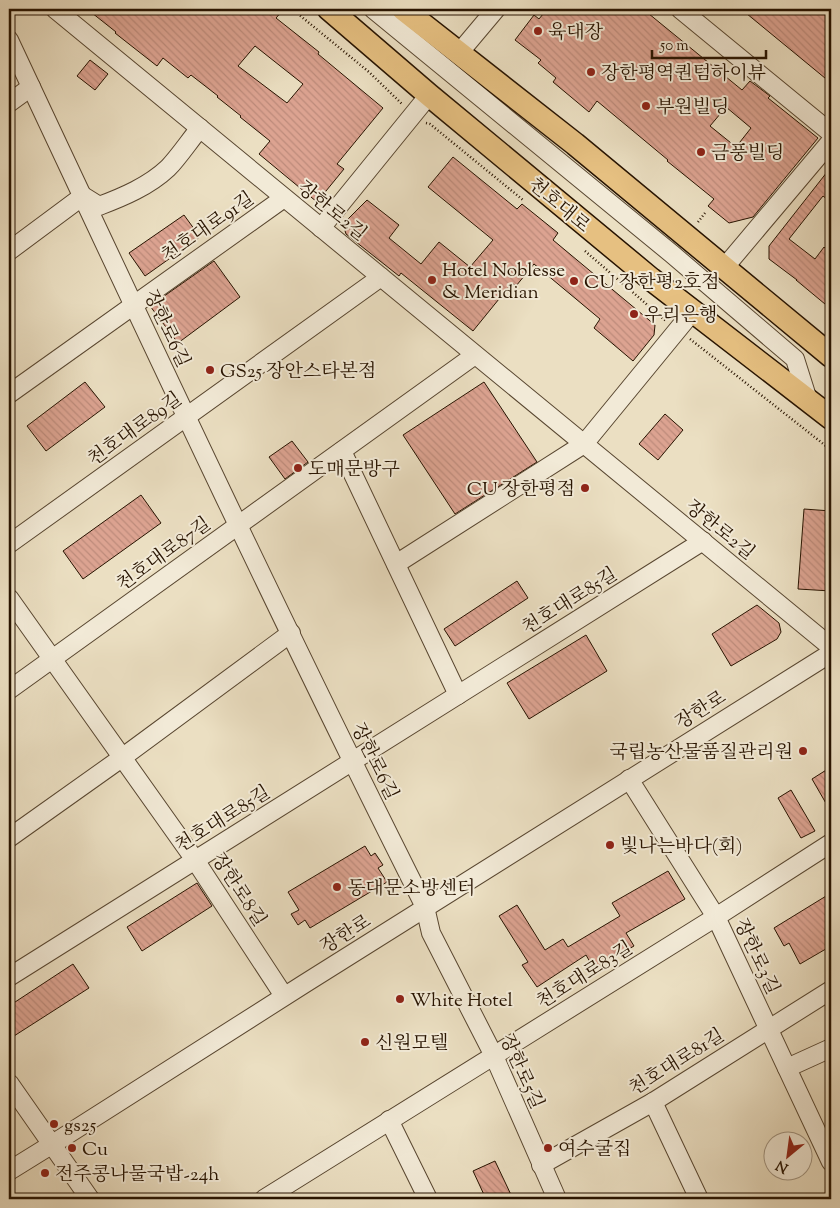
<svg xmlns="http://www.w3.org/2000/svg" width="840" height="1208" font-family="'Sorts Mill Goudy','Noto Serif KR',serif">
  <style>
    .building { fill: url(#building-back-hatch); stroke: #271300; fill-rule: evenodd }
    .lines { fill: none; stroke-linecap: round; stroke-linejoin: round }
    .minor-casing { stroke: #584630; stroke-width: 20 }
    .major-casing { stroke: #271300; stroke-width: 25 }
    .path { stroke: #271300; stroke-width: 2.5; stroke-dasharray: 1 2.5; stroke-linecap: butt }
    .minor { stroke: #f2ead7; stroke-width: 18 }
    .major { stroke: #e6c081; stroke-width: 22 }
    .poi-dot { fill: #8f2418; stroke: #f2ead7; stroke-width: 2 }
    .labels { text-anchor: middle; stroke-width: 4; stroke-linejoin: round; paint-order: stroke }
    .poi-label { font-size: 19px; fill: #271300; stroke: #f2ead7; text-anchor: start }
    .street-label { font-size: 19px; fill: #271300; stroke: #f2ead7 }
  </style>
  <defs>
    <pattern id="building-back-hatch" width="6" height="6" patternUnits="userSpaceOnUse" patternTransform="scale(1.25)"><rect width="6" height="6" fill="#dca391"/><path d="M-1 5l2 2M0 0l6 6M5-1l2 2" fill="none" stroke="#bd8b7b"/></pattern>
  </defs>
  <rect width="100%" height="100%" fill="#ebdfc2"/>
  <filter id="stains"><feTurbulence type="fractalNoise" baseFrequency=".004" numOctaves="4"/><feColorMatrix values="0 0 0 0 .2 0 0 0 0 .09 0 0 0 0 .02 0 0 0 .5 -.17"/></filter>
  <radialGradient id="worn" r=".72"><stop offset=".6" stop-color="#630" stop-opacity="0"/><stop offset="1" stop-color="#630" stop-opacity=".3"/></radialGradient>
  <g class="building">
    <path d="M 87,9 L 284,9 L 276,18 L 319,52 L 318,54 L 383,108 L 337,164 L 344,169 L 317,202 L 259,154 L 270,141 L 240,117 L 241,116 L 217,97 L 218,96 L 191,75 L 188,78 L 163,58 L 157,66 L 115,33 L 116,32 ZM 255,46 L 303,84 L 287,103 L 238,66 Z"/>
    <path d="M 547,9 L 643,9 L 742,90 L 750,81 L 770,96 L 768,98 L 818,138 L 753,217 L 729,223 L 708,206 L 714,199 L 667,161 L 668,160 L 597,101 L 589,112 L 553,82 L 556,78 L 538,63 L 541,60 L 515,40 L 534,15 L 539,19 ZM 726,107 L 751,128 L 736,147 L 710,126 Z"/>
    <polygon points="741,9 831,9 831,83"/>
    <polygon points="90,60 108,74 95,90 77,76"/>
    <polygon points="453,157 517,209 522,204 558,233 553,240 655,325 654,335 633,361 594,328 600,319 534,264 516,286 512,283 473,331 401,273 399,276 346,234 343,224 367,200 399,225 389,238 421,264 439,242 470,267 493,240 428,187"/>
    <polygon points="831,167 831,202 823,196 789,239 815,259 824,247 831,254 831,309 796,280 797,280 769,259 769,246"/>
    <polygon points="184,215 200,237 145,276 129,253"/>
    <polygon points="214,261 240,297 178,343 150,306"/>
    <polygon points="85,382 105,407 46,451 27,426"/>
    <polygon points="484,382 537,462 455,514 403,435"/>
    <polygon points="665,414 683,430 658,460 639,444"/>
    <polygon points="292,441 308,462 285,479 269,457"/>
    <polygon points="141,495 161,523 83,579 63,551"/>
    <polygon points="804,509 831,511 831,591 798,589"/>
    <polygon points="517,581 528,598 455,646 444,629"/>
    <polygon points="757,605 779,623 781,632 777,639 731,666 712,634"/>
    <polygon points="586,635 607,671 529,719 507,683"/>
    <polygon points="831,767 831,812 812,779"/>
    <polygon points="791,790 815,831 801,838 778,798"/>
    <polygon points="365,846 371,856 375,853 383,865 378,868 387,882 310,928 305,920 298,925 291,914 299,910 288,892"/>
    <polygon points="668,871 685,899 626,933 634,946 594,969 586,955 537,987 522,965 528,962 499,916 517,905 545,950 563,939 568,947 620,916 612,903"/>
    <polygon points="197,883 212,906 142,951 127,927"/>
    <polygon points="831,893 831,917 827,919 831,926 831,946 800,964 789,943 784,946 774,928"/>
    <polygon points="73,964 89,988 14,1036 9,1028 9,1006"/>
    <polygon points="495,1161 513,1199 486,1199 473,1171"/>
  </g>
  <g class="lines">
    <g class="minor-casing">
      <g id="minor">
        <polyline points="55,9 831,647"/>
        <polyline points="373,9 672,254 795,359 808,400"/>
        <polyline points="680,9 831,133"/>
        <path d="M 9,40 C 145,330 281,621 425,907 L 431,933 L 494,1056 L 557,1199"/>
        <polyline points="459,53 496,9"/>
        <polyline points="9,103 31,87"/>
        <polyline points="321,228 429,95"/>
        <path d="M 9,251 L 83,196 L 99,206 C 123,197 149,186 168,168 C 178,158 190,140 200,128"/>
        <polyline points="724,268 831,141"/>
        <polyline points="9,394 284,198"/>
        <polyline points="342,451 458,695"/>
        <polyline points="9,544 381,277"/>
        <polyline points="396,564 584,444 693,311"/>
        <polyline points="9,598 195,860 284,996"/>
        <polyline points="9,690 475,355"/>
        <polyline points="629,779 716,917 831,1162"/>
        <polyline points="9,838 123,757 291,633"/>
        <polyline points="9,977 703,541"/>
        <polyline points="787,1068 831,1048"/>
        <polyline points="9,1083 90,1199"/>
        <polyline points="653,1102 699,1199"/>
        <polyline points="389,1120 428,1199"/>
        <polyline points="541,1165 653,1102 831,990"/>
        <polyline points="9,1171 51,1145 304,984 831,653"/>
        <polyline points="264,1199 716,917 831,843"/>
      </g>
    </g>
    <g class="major-casing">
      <g id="major">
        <polyline points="329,9 429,95 651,279 831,418"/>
        <polyline points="403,9 575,144 831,356"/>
      </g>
    </g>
    <g class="path">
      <polyline points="292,9 369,72 402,104"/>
      <polyline points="426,123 430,124 523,200"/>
      <polyline points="698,222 705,213"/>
      <polyline points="585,251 666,321"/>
      <polyline points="690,339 831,450"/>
    </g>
    <use href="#minor" class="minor"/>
    <use href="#major" class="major"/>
  </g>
  <g class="poi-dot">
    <circle cx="538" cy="31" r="5"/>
    <circle cx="591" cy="72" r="5"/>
    <circle cx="646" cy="106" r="5"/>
    <circle cx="701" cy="152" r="5"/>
    <circle cx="432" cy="280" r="5"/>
    <circle cx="574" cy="281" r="5"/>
    <circle cx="634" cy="314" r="5"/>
    <circle cx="210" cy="370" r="5"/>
    <circle cx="298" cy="468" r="5"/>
    <circle cx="585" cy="488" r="5"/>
    <circle cx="803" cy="751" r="5"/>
    <circle cx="610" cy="845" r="5"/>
    <circle cx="337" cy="887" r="5"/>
    <circle cx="400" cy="999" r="5"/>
    <circle cx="365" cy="1042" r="5"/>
    <circle cx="54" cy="1124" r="5"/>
    <circle cx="72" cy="1148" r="5"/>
    <circle cx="548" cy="1148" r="5"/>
    <circle cx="45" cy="1173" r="5"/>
  </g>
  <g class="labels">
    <g class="poi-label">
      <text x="548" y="38">육대장</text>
      <text x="601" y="79">장한평역퀀텀하이뷰</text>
      <text x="656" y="113">부원빌딩</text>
      <text x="711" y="159">금풍빌딩</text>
      <text x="442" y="276">Hotel Noblesse<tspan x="442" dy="22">&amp; Meridian</tspan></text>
      <text x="584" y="288">CU 장한평2호점</text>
      <text x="644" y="321">우리은행</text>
      <text x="220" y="377">GS25 장안스타본점</text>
      <text x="308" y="475">도매문방구</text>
      <text x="575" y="495" text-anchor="end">CU 장한평점</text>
      <text x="793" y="758" text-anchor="end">국립농산물품질관리원</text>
      <text x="620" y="852">빛나는바다(회)</text>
      <text x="347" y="894">동대문소방센터</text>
      <text x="410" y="1006">White Hotel</text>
      <text x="375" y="1049">신원모텔</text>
      <text x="64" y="1131">gs25</text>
      <text x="82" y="1155">Cu</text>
      <text x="558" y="1155">여수굴집</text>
      <text x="55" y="1180">전주콩나물국밥-24h</text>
    </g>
    <g class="street-label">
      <text transform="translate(560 204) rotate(40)" y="7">천호대로</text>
      <text transform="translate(333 210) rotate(39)" y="7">장한로2길</text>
      <text transform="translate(207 226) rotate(-35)" y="7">천호대로91길</text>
      <text transform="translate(168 328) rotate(65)" y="7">장한로6길</text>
      <text transform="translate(134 428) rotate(-36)" y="7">천호대로89길</text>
      <text transform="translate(721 529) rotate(39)" y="7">장한로2길</text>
      <text transform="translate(163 553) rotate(-36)" y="7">천호대로87길</text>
      <text transform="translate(569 600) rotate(-32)" y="7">천호대로85길</text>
      <text transform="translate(700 709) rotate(-32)" y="7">장한로</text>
      <text transform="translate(376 761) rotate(64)" y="7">장한로6길</text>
      <text transform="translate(222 818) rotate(-32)" y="7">천호대로85길</text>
      <text transform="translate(240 889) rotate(57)" y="7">장한로8길</text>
      <text transform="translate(345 933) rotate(-32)" y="7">장한로</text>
      <text transform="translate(758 956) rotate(65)" y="7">장한로3길</text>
      <text transform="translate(584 974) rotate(-32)" y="7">천호대로83길</text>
      <text transform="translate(676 1061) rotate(-32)" y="7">천호대로81길</text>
      <text transform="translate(523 1071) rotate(66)" y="7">장한로5길</text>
    </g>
  </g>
  <rect width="840" height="1208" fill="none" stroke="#ebdfc2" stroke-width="30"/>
  <rect x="10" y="10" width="820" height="1188" fill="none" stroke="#271300" stroke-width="2.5"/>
  <rect x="15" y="15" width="810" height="1178" fill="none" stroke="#271300"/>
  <g transform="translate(788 1156) rotate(209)"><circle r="24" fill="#f2ead7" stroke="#a19481"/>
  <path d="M0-4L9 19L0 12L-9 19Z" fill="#8f2418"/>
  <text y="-8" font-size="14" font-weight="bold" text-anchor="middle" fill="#271300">N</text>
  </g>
  <path d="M652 50v8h114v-8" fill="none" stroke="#271300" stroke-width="2.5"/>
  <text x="660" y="50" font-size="15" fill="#271300" stroke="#f2ead7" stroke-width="4" paint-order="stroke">50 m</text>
  <rect width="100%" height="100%" filter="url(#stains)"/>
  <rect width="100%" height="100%" fill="url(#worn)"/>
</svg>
